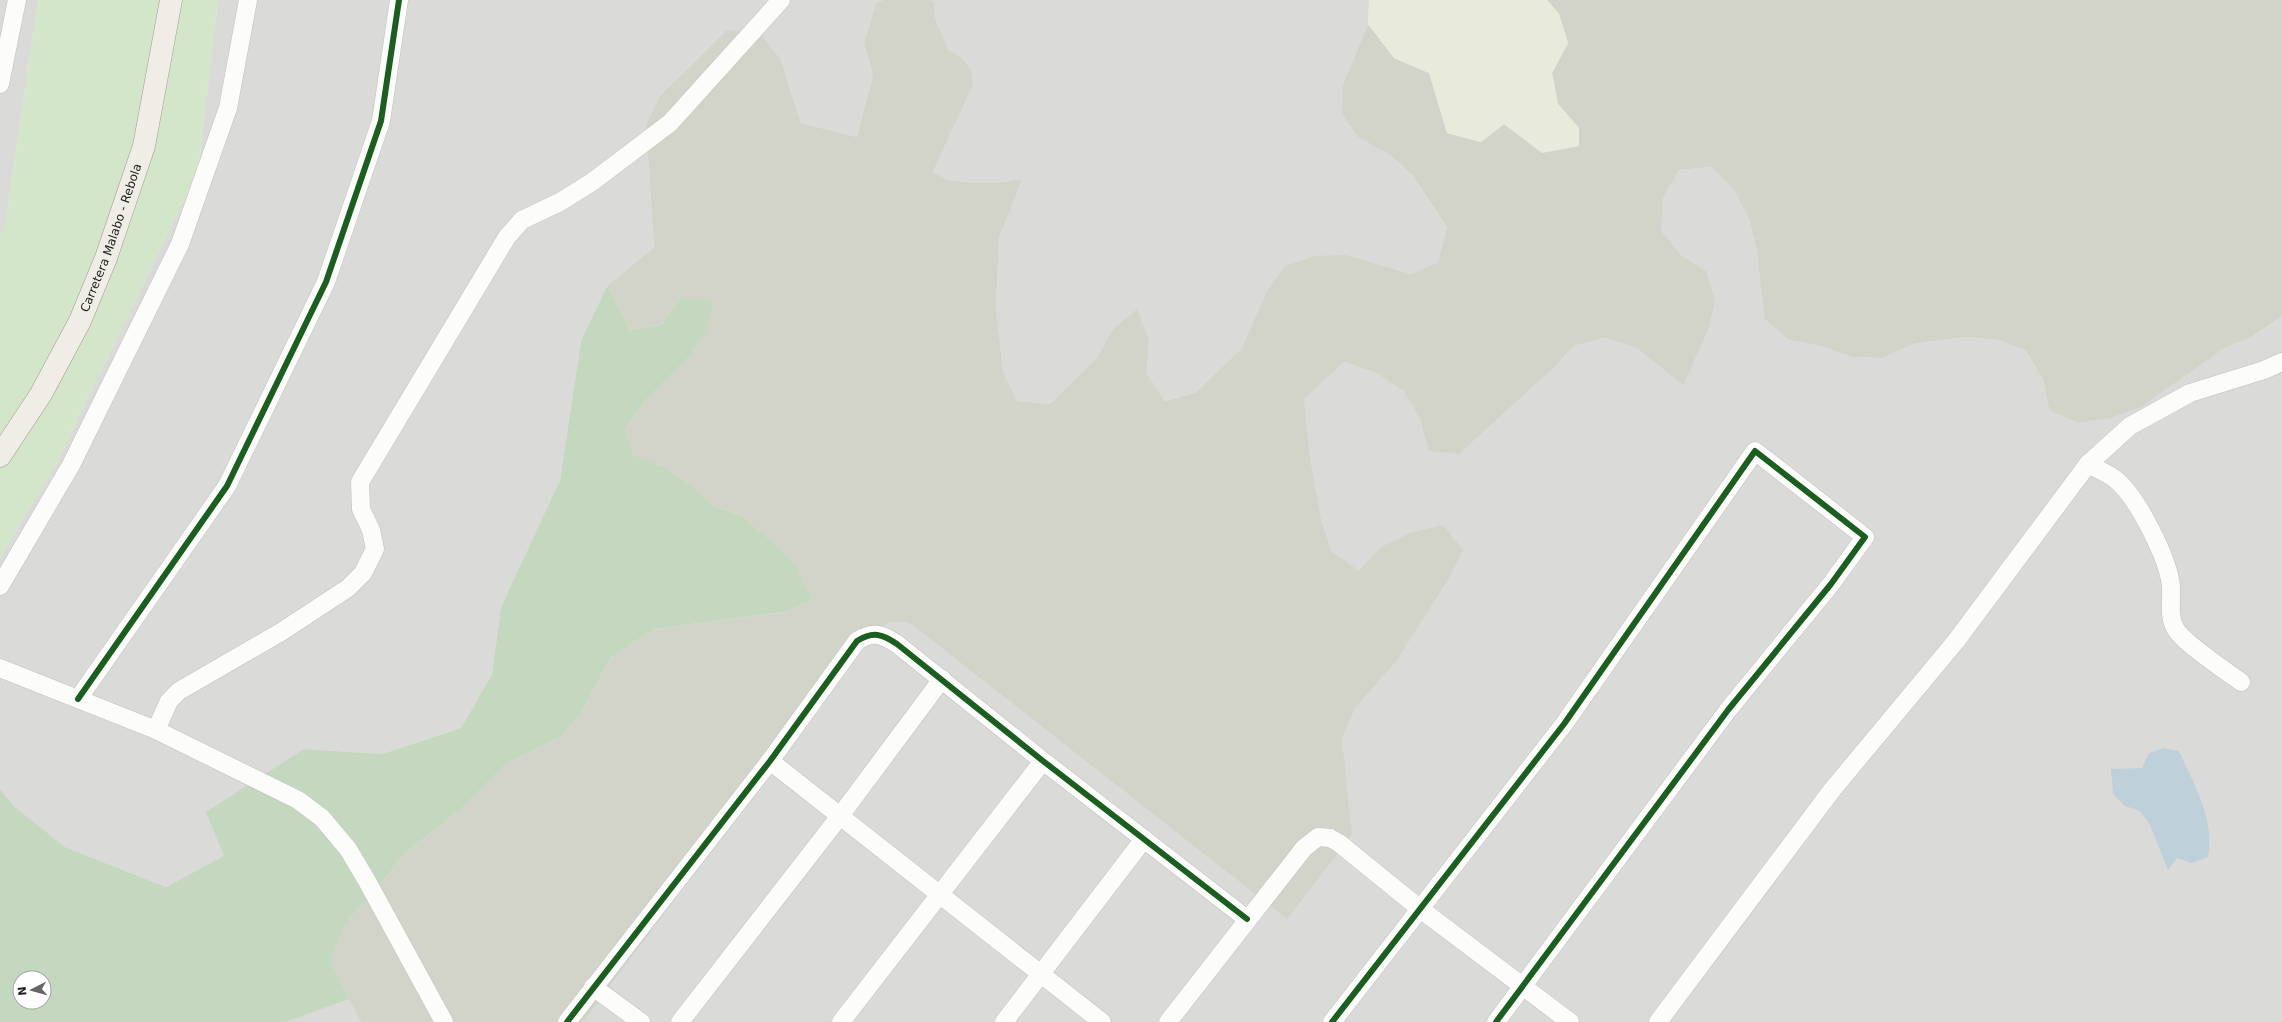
<svg xmlns="http://www.w3.org/2000/svg" width="2282" height="1022" font-family="'DejaVu Sans',sans-serif">
  <style>
    .residential { fill: #dadad8 }
    .construction { fill: #d3d4c9 }
    .farmland { fill: #e8eadb }
    .grass { fill: #d4e6c9 }
    .forest { fill: #c4d8bf; fill-rule: evenodd }
    .water { fill: #bed1db }
    .lines { fill: none; stroke-linecap: round; stroke-linejoin: round }
    .minor-casing { stroke: #c1c1bf; stroke-width: 19 }
    .major-casing { stroke: #9f9a86; stroke-width: 23 }
    .minor { stroke: #fcfcfb; stroke-width: 18 }
    .major { stroke: #efede5; stroke-width: 22 }
    .cycleway-casing { stroke: #fff; stroke-width: 8 }
    .cycleway { stroke: #1b5e20; stroke-width: 6 }
    .labels { text-anchor: middle; stroke-width: 3; stroke-linejoin: round; paint-order: stroke }
    .street-label { font-size: 12px; fill: #1e1e1e; stroke: #fff }
  </style>
  <rect width="100%" height="100%" fill="#ebebe7"/>
  <g class="residential">
    <polygon points="0,0 38,0 4,231 0,231"/>
    <polygon points="218,0 883,0 876,3 864,43 873,75 857,137 801,123 781,60 646,125 654,247 607,286 581,341 560,480 501,607 492,674 461,728 382,754 304,749 225,856 166,887 65,847 15,807 0,789 0,558 55,466 198,171"/>
    <polygon points="931,0 1369,0 1368,24 1343,84 1359,138 1389,154 1413,176 1447,229 1438,262 1411,274 1347,255 1266,293 1241,349 1195,393 1163,401 1147,373 1149,339 1137,310 1113,329 1096,359 1050,404 1017,401 1003,371 996,307 999,238 1021,179 993,183 978,183 946,180 933,172 973,85 962,58 948,49 935,18 934,2"/>
    <polygon points="1711,167 1733,189 1749,219 1757,252 1789,340 1820,346 1852,357 1883,358 1913,344 1966,337 1998,340 2026,351 2043,379 2049,410 2223,349 2253,336 2282,316 2282,1022 161,1022 193,987 1305,397 1344,362 1376,373 1394,384 1561,360 1574,346 1605,338 1637,348 1706,271 1680,254 1660,231 1663,198 1679,170"/>
  </g>
  <polygon class="construction" points="883,0 931,0 934,2 935,18 948,49 962,58 971,70 973,85 933,172 947,180 978,183 993,183 1022,179 999,238 996,307 1003,371 1017,401 1050,404 1096,359 1113,329 1137,309 1149,339 1147,373 1164,401 1195,393 1241,349 1266,293 1285,266 1315,256 1347,255 1411,274 1438,262 1447,228 1413,176 1389,154 1359,138 1342,114 1343,84 1368,24 1394,58 1429,73 1447,133 1481,142 1504,124 1542,152 1579,146 1579,128 1558,104 1552,73 1568,43 1559,14 1547,0 2282,0 2282,316 2253,336 2223,349 2141,407 2110,418 2078,423 2049,410 2043,379 2026,351 1998,340 1966,337 1913,344 1883,358 1852,357 1820,346 1789,340 1765,319 1757,252 1749,219 1733,189 1711,167 1679,170 1663,198 1661,231 1680,254 1706,271 1715,300 1708,330 1683,385 1637,348 1605,338 1574,346 1553,368 1459,454 1429,451 1420,418 1404,391 1376,373 1344,362 1304,399 1310,459 1321,519 1331,551 1359,571 1381,547 1410,533 1443,525 1463,550 1449,578 1397,660 1355,708 1342,739 1352,835 1287,919 914,626 906,622 890,622 877,629 583,1022 361,1022 330,961 346,923 381,884 404,854 460,810 507,763 563,736 582,711 611,658 654,629 783,612 812,601 744,517 712,505 690,484 664,467 634,457 625,429 644,402 690,356 713,302 680,298 661,325 630,330 607,286 654,247 646,125 660,96 727,30 760,34 781,60 801,123 857,137 873,75 864,43 876,3"/>
  <polygon class="farmland" points="1369,0 1547,0 1559,14 1568,43 1552,73 1558,104 1579,128 1579,146 1542,153 1504,124 1481,142 1447,133 1429,73 1394,58 1368,24"/>
  <polygon class="grass" points="38,0 218,0 198,171 55,466 0,558 0,231 4,231"/>
  <path class="forest" d="M 607,286 L 630,330 L 661,325 L 680,298 L 713,301 L 706,330 L 690,356 L 644,402 L 625,429 L 634,456 L 664,467 L 690,484 L 712,505 L 744,517 L 794,564 L 812,601 L 783,612 L 654,629 L 611,658 L 582,711 L 563,736 L 507,763 L 460,810 L 404,854 L 381,884 L 346,923 L 330,961 L 349,999 L 285,1022 L 0,1022 L 0,789 L 15,807 L 65,847 L 166,887 L 224,856 L 206,812 L 304,749 L 382,754 L 461,728 L 492,674 L 501,607 L 560,480 L 581,341 ZM 20,978 L 44,978 L 44,1002 L 20,1002 Z"/>
  <path class="water" d="M 2164,748 L 2179,751 C 2194,785 2215,819 2208,857 L 2192,863 L 2177,858 L 2168,870 L 2150,825 L 2140,811 L 2125,806 L 2113,794 L 2111,769 L 2142,768 L 2149,753 Z"/>
  <g class="lines">
    <g class="minor-casing">
      <g id="minor">
        <polyline points="0,84 17,0"/>
        <path d="M 2088,464 C 2097,469 2107,473 2115,479 C 2137,496 2168,558 2171,586 C 2172,600 2168,615 2175,628 C 2182,642 2226,671 2241,682"/>
        <polyline points="0,586 71,465 180,244 228,108 248,0"/>
        <polyline points="0,668 156,730 298,800 322,818 348,849 367,881 444,1022"/>
        <polyline points="78,699 227,486 326,282 381,121 399,0"/>
        <polyline points="156,730 169,701 179,691 281,632 348,588 363,573 375,549 371,530 361,509 360,482 507,237 522,220 560,202 592,182 670,123 781,0"/>
        <polyline points="770,761 1102,1022"/>
        <polyline points="593,987 641,1022"/>
        <path d="M 567,1022 L 770,761 L 857,641 C 873,631 882,634 897,644 L 1043,761 L 1247,919"/>
        <polyline points="680,1022 840,816 942,679"/>
        <polyline points="841,1022 1043,761"/>
        <polyline points="1004,1022 1144,839"/>
        <polyline points="1168,1022 1304,848 1318,837 1330,838 1339,843 1419,908 1570,1022"/>
        <polyline points="1332,1022 1564,724 1755,451 1865,537 1831,584 1728,710 1496,1022"/>
        <polyline points="1658,1022 1832,790 1956,641 2088,464 2130,426 2190,393 2264,370 2282,362"/>
      </g>
    </g>
    <g class="major-casing">
      <g id="major">
        <path id="s1" d="M 0,456 L 41,394 L 80,321 L 106,258 L 144,146 L 171,0"/>
      </g>
    </g>
    <use href="#minor" class="minor"/>
    <use href="#major" class="major"/>
    <g class="cycleway-casing">
      <g id="cycleway">
        <polyline points="78,699 227,486 326,282 381,121 399,0"/>
        <path d="M 567,1022 L 770,761 L 857,641 C 873,631 882,634 897,644 L 1043,761 L 1247,919"/>
        <polyline points="1332,1022 1564,724 1755,451 1865,537 1831,584 1728,710 1496,1022"/>
      </g>
    </g>
    <use href="#cycleway" class="cycleway"/>
  </g>
  <g class="labels">
    <g class="street-label">
      <text dy="4" stroke="none"><textPath href="#s1" startOffset="246">Carretera Malabo - Rebola</textPath></text>
    </g>
  </g>
  <g transform="translate(32 990) rotate(264)"><circle r="19" fill="#ffffff" stroke="#a5a5a5"/>
  <path d="M0-3L7 15L0 10L-7 15Z" fill="#666664"/>
  <text y="-6" font-size="11" font-weight="bold" text-anchor="middle" fill="#1e1e1e">N</text>
  </g>
</svg>
